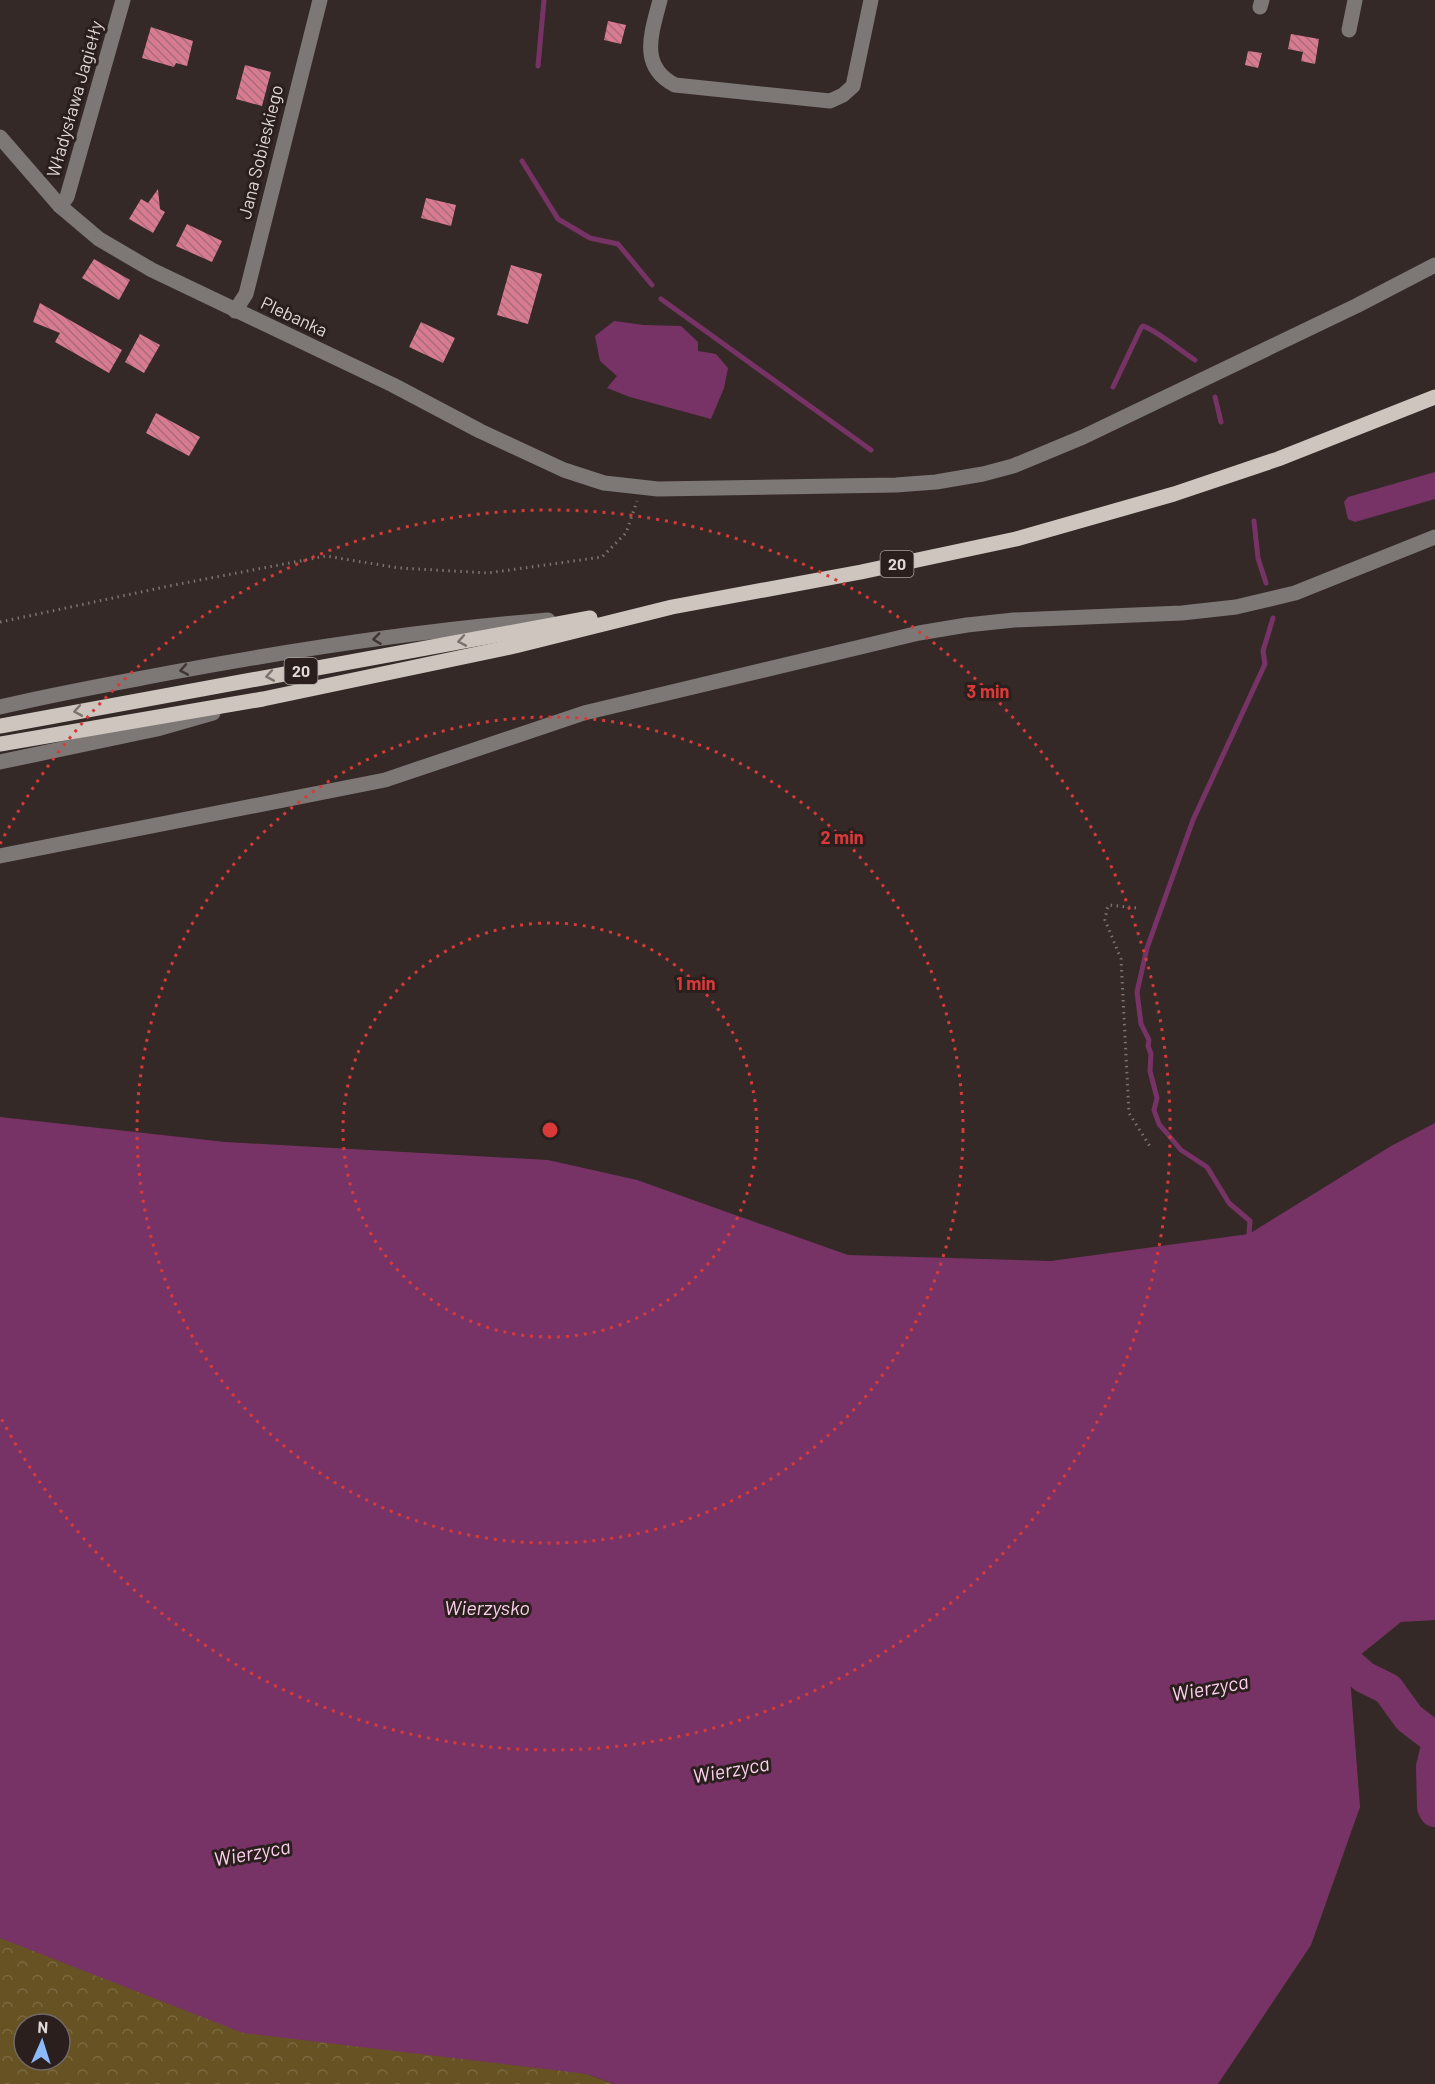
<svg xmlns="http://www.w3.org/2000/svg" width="1435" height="2084" font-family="Barlow,sans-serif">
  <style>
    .forest { fill: url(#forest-crowns); fill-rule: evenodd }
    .water { fill: #783366 }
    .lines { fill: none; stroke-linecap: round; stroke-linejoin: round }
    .stream { stroke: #783366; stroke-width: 5 }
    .river { stroke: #783366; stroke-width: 32 }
    .building { fill: url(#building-back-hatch) }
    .path { stroke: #7c7370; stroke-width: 3; stroke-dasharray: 1.5 4.5; stroke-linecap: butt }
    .minor { stroke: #7d7875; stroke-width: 15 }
    .major { stroke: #cec5be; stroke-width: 15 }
    .oneway { stroke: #3f3533 }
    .oneway2 { stroke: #7c726e }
    .ring { fill: none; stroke: #d73a39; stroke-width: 3; stroke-dasharray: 3 6 }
    .labels { text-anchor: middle; stroke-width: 6; stroke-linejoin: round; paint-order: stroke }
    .shield { fill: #2a1f1d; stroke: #a9a09e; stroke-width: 1.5 }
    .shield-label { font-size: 16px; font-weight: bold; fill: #dfd8d6 }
    .street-label { font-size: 18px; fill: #dfd8d6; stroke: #2a1f1d }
    .water-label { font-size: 20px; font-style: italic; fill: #fad0ec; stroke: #2a1f1d }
    .centre { fill: #d73a39; stroke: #2a1f1d; stroke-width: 3 }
    .ring-label { font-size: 18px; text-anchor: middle; font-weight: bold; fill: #d73a39; stroke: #2a1f1d; stroke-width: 6; stroke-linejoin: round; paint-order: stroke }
  </style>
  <defs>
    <pattern id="forest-crowns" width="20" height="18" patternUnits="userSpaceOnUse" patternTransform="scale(1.5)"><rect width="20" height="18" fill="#665222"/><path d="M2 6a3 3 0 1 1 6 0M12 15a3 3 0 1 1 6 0" fill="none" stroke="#7b6a41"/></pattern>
    <pattern id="building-back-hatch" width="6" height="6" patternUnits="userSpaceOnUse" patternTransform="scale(1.5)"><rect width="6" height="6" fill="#d77b91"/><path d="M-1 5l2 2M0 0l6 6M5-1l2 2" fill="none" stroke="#ab6a79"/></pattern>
  </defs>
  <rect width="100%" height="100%" fill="#342926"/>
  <path class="forest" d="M 0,1938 L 587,2074 L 614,2084 L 0,2084 ZM 24,2024 L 60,2024 L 60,2060 L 24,2060 Z"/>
  <g class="water">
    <polygon points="614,321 644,325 681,326 698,342 698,351 716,354 728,368 724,388 711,419 630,397 607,388 617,376 600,361 595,336"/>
    <polygon points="1435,472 1435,499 1355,522 1348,519 1344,502 1348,497"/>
    <polygon points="0,1117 225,1142 548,1160 637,1180 848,1255 1051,1261 1249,1234 1391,1146 1435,1123 1435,1620 1401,1622 1349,1664 1360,1807 1311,1945 1218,2084 614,2084 587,2074 243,2033 0,1938"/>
  </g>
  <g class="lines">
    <g class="stream">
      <polyline points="538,66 544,0"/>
      <polyline points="522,161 558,219 590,238 618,244 652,285"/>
      <polyline points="661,299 871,450"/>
      <path d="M 1113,387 L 1141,328 L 1143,326 C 1156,330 1181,351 1195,360"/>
      <polyline points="1215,397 1221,422"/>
      <polyline points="1254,521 1258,558 1266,583"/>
      <polyline points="1249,1234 1250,1221 1229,1203 1207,1167 1181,1150 1159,1124 1154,1110 1157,1098 1150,1071 1151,1054 1148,1046 1149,1040 1141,1024 1137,992 1147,948 1193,820 1265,664 1263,651 1273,618"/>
    </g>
    <g class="river">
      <polyline points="1308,1671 1349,1664 1364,1677 1388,1689 1409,1718 1435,1738"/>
      <polyline points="1435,1754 1432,1767 1433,1807 1435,1811"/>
    </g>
  </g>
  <g class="building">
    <polygon points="608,21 626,25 621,44 604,40"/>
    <polygon points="151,27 193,41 187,66 176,63 174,67 142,58"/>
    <polygon points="1291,34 1319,39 1315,64 1301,61 1303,52 1288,49"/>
    <polygon points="1248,51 1262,53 1258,68 1245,65"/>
    <polygon points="245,65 271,72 262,106 236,99"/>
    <polygon points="158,189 160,209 165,212 153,233 129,219 141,199 148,203"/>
    <polygon points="426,198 456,205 451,226 421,218"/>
    <polygon points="187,224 222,241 212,262 176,246"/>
    <polygon points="94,259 130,280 119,300 82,278"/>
    <polygon points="511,265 542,274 528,324 497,315"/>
    <polygon points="40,303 122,350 109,373 55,342 60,333 33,322"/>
    <polygon points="421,322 455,338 443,363 409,347"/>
    <polygon points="140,334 160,345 144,373 125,362"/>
    <polygon points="156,413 200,437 189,456 146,433"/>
  </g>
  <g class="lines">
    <g class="path">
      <polyline points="0,622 174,585 326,556 399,568 488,573 602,557 626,533 637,501"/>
      <polyline points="1136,908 1109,905 1107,909 1105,920 1121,959 1129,1113 1151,1148"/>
    </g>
    <g class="minor">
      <path d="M 660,0 C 652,32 638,66 675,85 L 830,101 L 843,95 L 853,86 L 871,0"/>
      <polyline points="1260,7 1262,0"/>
      <polyline points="1349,30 1355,0"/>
      <polyline points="0,137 60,206 99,239 152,270 393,385 480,431 564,470 604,483 658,489 896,485 936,482 983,474 1013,466 1083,437 1356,306 1435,265"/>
      <polyline points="60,206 67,197 123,0"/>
      <polyline points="235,311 246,294 320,0"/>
      <path d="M 0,707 C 58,693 116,683 174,672 C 298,649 422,630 548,620"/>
      <polyline points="0,762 157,729 213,713"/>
      <polyline points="0,856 385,780 584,713 919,633 967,625 1014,620 1182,613 1236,607 1295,593 1435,537"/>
    </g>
    <g class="major">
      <polyline points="0,726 590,618"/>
      <polyline points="0,744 263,699 515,646 672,607 861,572 1016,539 1174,494 1278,459 1435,397"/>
    </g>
  </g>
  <defs><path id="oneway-chevron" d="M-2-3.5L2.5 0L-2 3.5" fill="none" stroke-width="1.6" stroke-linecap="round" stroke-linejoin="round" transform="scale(1.5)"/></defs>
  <g class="oneway">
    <use href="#oneway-chevron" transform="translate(377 639) rotate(173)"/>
    <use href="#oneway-chevron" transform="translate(184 670) rotate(170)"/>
  </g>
  <g class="oneway2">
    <use href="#oneway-chevron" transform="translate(462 641) rotate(170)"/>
    <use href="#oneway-chevron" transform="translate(270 676) rotate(170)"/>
    <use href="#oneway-chevron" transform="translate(78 711) rotate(170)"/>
  </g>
  <g class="ring">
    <circle cx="550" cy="1130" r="207"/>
    <circle cx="550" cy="1130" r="413"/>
    <path d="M0 844A620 620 0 1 1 0 1416"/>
  </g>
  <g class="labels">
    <g class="shield">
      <rect x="880.5" y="551" width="33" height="26" rx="4.5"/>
      <rect x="284.5" y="658" width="33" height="26" rx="4.5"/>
    </g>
    <g class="shield-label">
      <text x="897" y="570">20</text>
      <text x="301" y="677">20</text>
    </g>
    <g class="street-label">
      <text transform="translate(75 99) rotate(-74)" y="6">Władysława Jagiełły</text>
      <text transform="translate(261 152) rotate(-76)" y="6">Jana Sobieskiego</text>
      <text transform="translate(294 317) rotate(25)" y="6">Plebanka</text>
    </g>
    <g class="water-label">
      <text x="487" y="1615">Wierzysko</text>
      <text transform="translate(1210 1688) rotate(-10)" y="7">Wierzyca</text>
      <text transform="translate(731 1770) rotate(-10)" y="7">Wierzyca</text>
      <text transform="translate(252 1853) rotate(-10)" y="7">Wierzyca</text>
    </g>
  </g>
  <circle cx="550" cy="1130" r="9" class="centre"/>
  <g class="ring-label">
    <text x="988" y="698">3 min</text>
    <text x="842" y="844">2 min</text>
    <text x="696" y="990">1 min</text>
  </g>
  <g transform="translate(42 2042) rotate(3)"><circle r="28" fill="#2a1f1d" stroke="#726967" stroke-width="1.5"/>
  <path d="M0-4.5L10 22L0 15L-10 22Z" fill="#8cb9fc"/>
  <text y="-9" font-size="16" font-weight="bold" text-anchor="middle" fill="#dfd8d6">N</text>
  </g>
</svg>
